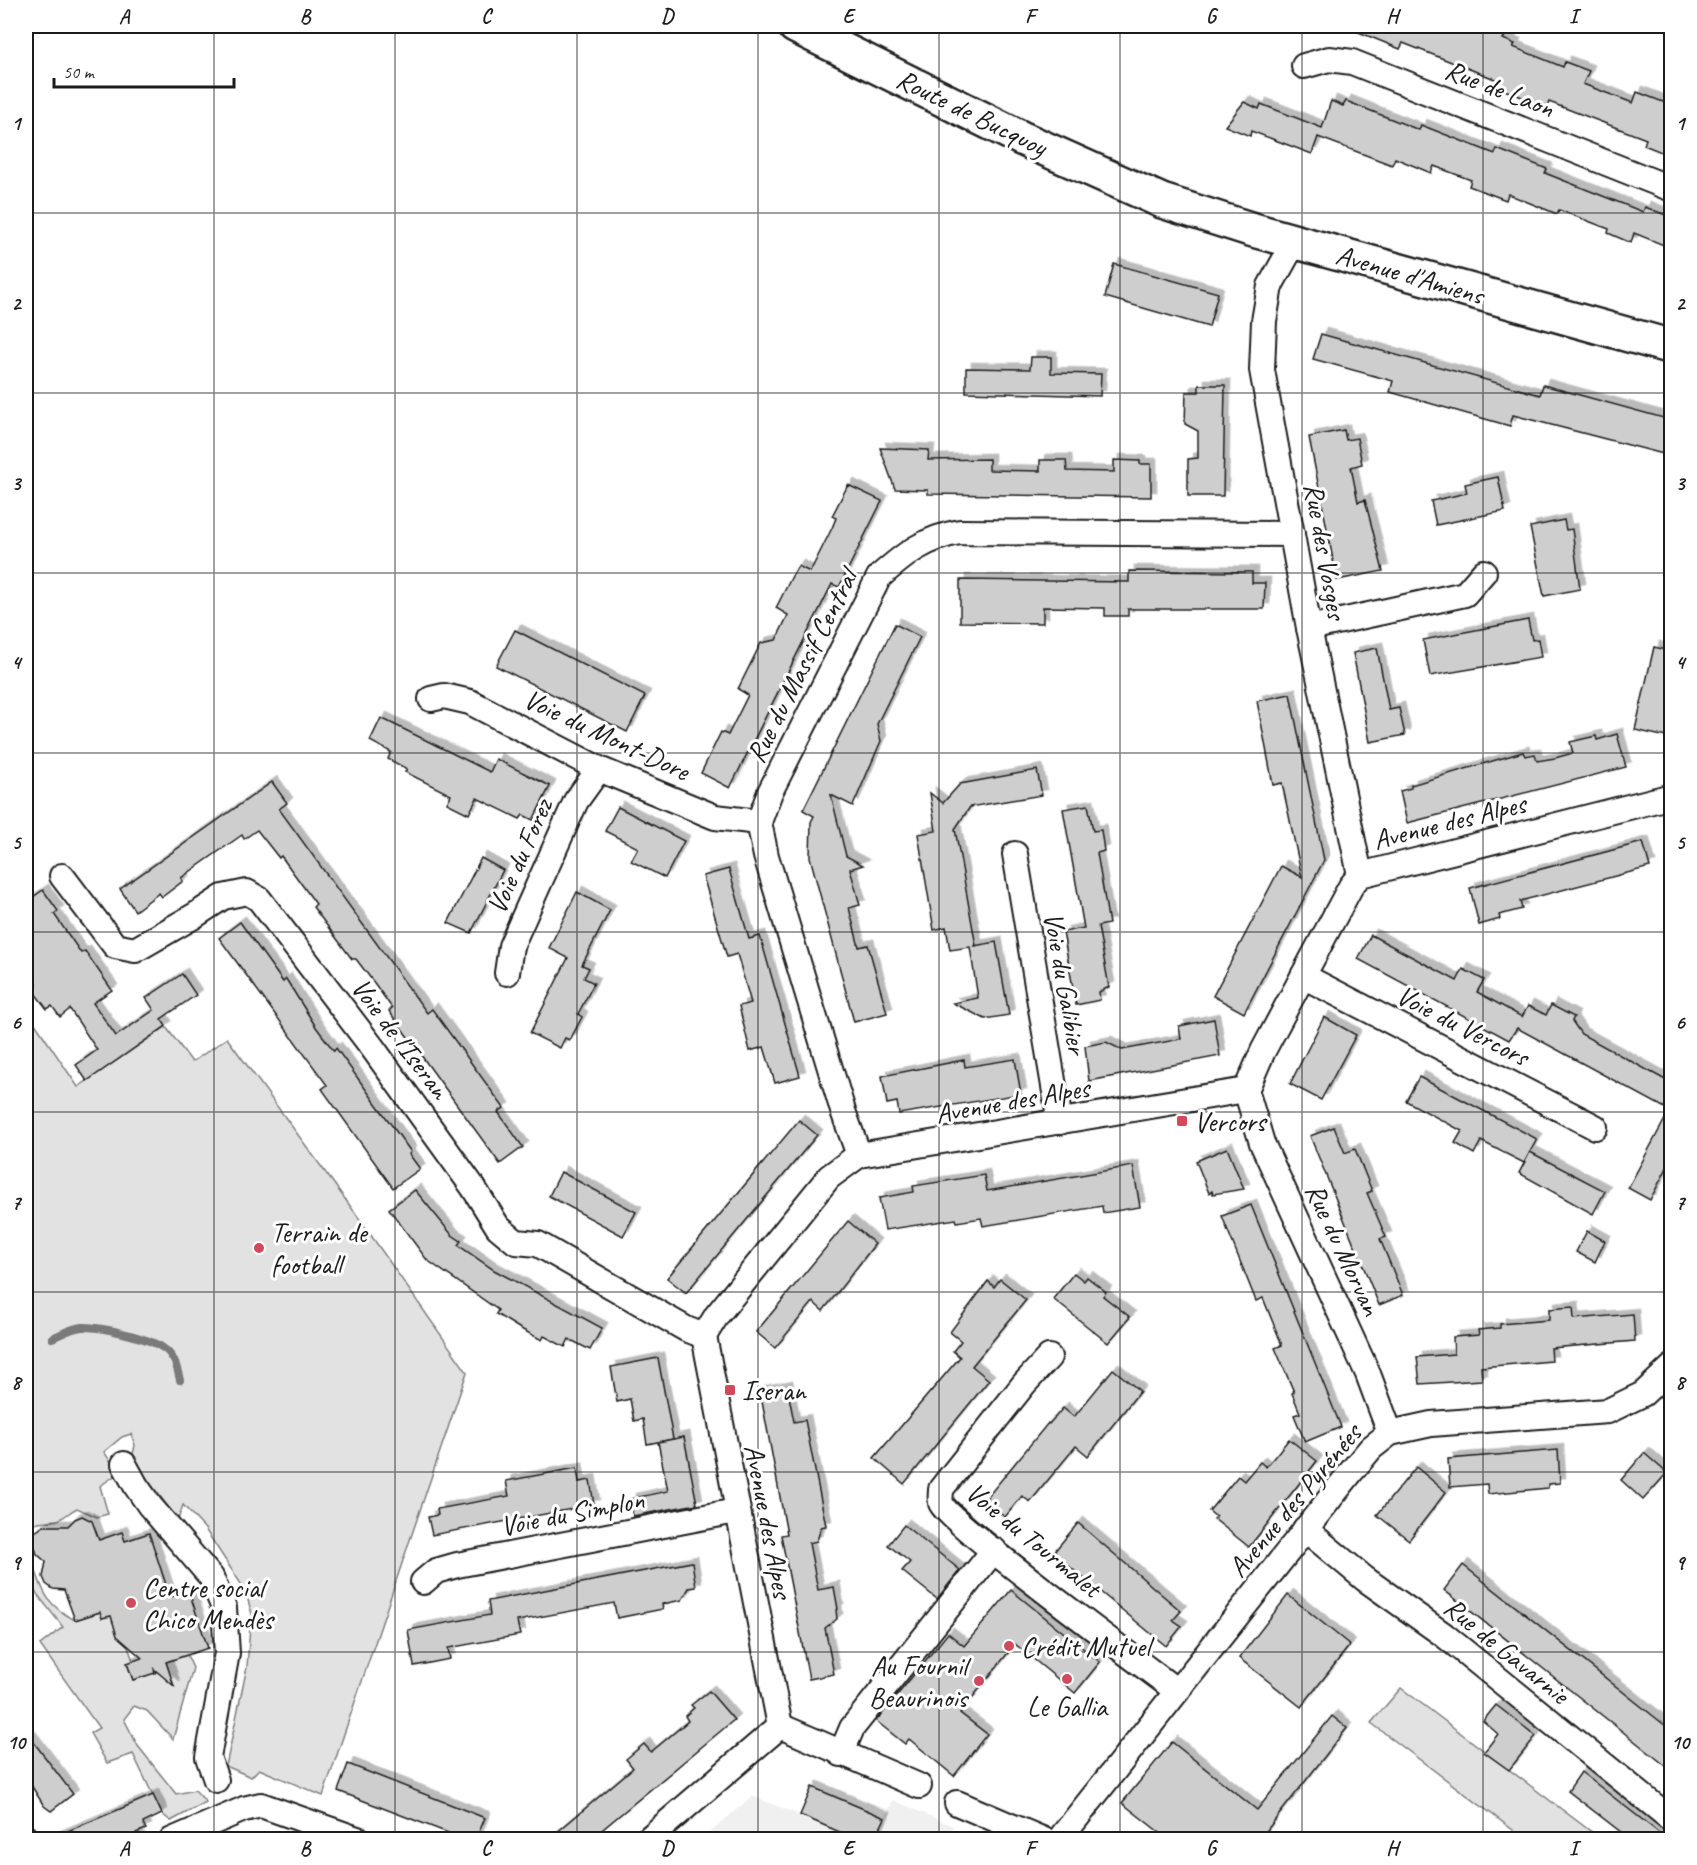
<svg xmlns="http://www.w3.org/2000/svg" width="1697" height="1865" font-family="Caveat,sans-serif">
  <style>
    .built { fill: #f0f0f0 }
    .green { fill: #e2e2e2; stroke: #7f7f7f; stroke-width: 1.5 }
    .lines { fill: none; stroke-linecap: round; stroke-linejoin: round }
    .stream { stroke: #7a7a7a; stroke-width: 8 }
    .building { fill: #cecece; stroke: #1c1c1c; stroke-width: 1.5; filter: url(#shadow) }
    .minor-casing { stroke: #1c1c1c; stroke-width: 28 }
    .secondary-casing { stroke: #1c1c1c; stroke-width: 38 }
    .minor { stroke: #fff; stroke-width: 24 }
    .secondary { stroke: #fff; stroke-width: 33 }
    .grid { fill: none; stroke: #1c1c1c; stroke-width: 1.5; stroke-opacity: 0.55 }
    .poi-dot { fill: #d1495b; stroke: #fff; stroke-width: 2 }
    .labels { text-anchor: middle; stroke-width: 6; stroke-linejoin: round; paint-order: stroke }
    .street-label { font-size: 28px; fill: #1c1c1c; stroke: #fff }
    .poi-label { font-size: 28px; fill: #1c1c1c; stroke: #fff; text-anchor: start }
    .neatline { fill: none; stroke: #1c1c1c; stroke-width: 2 }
    .grid-label { font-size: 20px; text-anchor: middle; font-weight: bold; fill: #1c1c1c }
  </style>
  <defs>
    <filter id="shadow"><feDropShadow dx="5.5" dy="-5.5" stdDeviation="0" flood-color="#0004"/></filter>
  </defs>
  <rect width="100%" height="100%" fill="#fff"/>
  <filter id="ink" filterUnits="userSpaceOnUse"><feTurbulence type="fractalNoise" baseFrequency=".0167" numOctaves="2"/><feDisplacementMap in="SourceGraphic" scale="12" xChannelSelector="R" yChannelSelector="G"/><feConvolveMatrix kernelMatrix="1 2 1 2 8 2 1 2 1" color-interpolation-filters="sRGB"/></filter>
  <g filter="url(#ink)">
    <g class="built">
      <polygon points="752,1796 800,1815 856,1839 702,1840"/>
      <polygon points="893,1800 953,1826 947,1839 875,1839"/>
    </g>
    <g class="green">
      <path d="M 26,1010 L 78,1087 L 166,1027 L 192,1062 L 227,1038 L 356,1214 L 467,1372 L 323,1796 L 259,1769 L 251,1777 L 226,1766 L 247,1667 L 250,1627 L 254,1621 L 245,1590 L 205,1529 L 183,1505 L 178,1520 L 132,1459 L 135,1445 L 131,1434 L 122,1437 L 104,1452 L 116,1469 L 113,1477 L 100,1486 L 108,1514 L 97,1517 L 77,1508 C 71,1511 66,1516 60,1519 C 49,1525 34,1515 26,1533 Z"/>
      <path d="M 26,1548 C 43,1580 37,1601 75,1620 L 109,1609 L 118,1636 L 126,1640 L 133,1661 L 127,1664 L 133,1680 L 168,1668 L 166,1662 L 187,1655 L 193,1668 L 173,1739 L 147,1711 L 134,1706 L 124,1719 L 138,1746 L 176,1794 L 195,1790 L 206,1802 L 171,1821 L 162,1814 L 133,1754 L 107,1763 L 90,1733 L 99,1728 L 40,1645 L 63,1627 L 26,1580 Z"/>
      <polygon points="1401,1688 1601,1839 1525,1839 1371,1723"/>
    </g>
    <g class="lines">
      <path class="stream" d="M 52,1338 C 62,1334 71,1328 82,1327 C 100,1326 149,1338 163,1348 C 175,1356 177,1368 180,1380"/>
    </g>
    <g class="building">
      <polygon points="1344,26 1478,26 1505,36 1503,39 1515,44 1513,47 1563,67 1565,62 1589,71 1583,84 1633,103 1637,92 1671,105 1671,156 1644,145 1646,139 1549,102 1547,107 1497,87 1500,81 1403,43 1400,49"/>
      <polygon points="1331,101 1343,106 1346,101 1419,130 1421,125 1495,154 1497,149 1547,169 1545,173 1643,212 1645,207 1671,217 1671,248 1634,233 1631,243 1608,233 1609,229 1559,210 1557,214 1508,194 1506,200 1469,186 1471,180 1434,166 1431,173 1395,158 1392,165 1318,137 1312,154 1251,131 1250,136 1225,126 1244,102 1259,109 1261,104 1322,128"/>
      <polygon points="1114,264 1218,293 1209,327 1105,297"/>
      <polygon points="1321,334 1540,395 1543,385 1671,420 1671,456 1513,415 1510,426 1390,392 1393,381 1313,359"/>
      <polygon points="1031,357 1051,357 1051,373 1101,374 1100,396 966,392 966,368 1030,369"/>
      <polygon points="1199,385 1225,385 1223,496 1188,496 1188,459 1198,458 1198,431 1185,424 1186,392 1199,392"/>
      <polygon points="1344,430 1346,440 1357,438 1362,464 1351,467 1358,502 1365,500 1383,571 1337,580 1309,437"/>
      <polygon points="880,448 929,450 928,460 989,459 989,470 1040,471 1040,460 1066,460 1067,471 1114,472 1114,460 1140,461 1140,464 1151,464 1151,497 928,494 928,490 895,489"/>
      <polygon points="1498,477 1505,511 1436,525 1431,501 1467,493 1465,484"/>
      <polygon points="848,485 882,501 839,587 832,584 730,788 701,773 721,732 728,735 748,695 738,689 761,643 776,640 788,615 776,608 792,576 798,566 810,572 832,528 836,518 832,516"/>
      <polygon points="1564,520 1566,530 1572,529 1580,589 1544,596 1530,527"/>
      <polygon points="1129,571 1252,572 1252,583 1265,583 1264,609 1128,609 1128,616 1105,616 1105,608 1043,607 1043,623 960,622 960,580 1129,582"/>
      <polygon points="1528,620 1532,640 1538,639 1541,657 1430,676 1423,640"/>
      <polygon points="895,624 920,637 877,724 881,741 853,806 831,795 846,856 863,865 850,869 860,905 849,908 859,947 868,945 887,1013 854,1022 810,857 811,822 814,816 803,810"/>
      <polygon points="515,630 645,696 627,732 496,666"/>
      <polygon points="1654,647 1671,651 1671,738 1635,730"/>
      <polygon points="1377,648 1389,710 1399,708 1405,735 1370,742 1353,653"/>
      <polygon points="1290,694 1324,860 1244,1013 1213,996 1281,866 1302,877 1282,783 1273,785 1257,701"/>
      <polygon points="381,718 490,772 496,759 550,786 533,820 523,815 520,819 477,798 469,814 447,803 451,795 405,772 407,769 388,759 391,752 370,741"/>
      <polygon points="1617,734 1626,767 1407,823 1400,791 1411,788 1411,785 1523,752 1525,756 1535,754 1537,761 1555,758 1573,753 1570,742 1596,736 1597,740"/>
      <polygon points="1037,770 1042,795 970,807 955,829 976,946 974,946 996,942 1009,1015 985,1019 953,1003 978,998 970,947 950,950 946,927 934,930 918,834 936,831 930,793 943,803 960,784"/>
      <polygon points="272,782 287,803 279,809 427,1013 432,1009 504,1108 498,1112 523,1147 500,1164 389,1011 392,1008 375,984 356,959 352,959 313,907 316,904 281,856 279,858 257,830 244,839 242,835 181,878 183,881 162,897 159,893 135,911 120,889"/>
      <polygon points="1088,805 1093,831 1101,830 1104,851 1097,853 1109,924 1098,926 1109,987 1099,992 1100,1000 1076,1005 1063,932 1084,928 1063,809"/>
      <polygon points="618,807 684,841 665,878 631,861 638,848 605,831"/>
      <polygon points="1643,842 1650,867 1520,901 1522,909 1499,915 1500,919 1479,925 1470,888"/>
      <polygon points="481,858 503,870 471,933 448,923"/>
      <polygon points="729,869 749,939 760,936 800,1076 775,1083 764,1047 750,1051 739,1006 751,1003 737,954 727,957 703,876"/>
      <polygon points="43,890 58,911 54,914 81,953 85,951 112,990 93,1003 116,1036 154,1010 146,998 182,974 196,995 161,1019 166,1026 87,1081 76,1065 97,1050 70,1009 60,1017 52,1006 47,1009 31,988 37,984 26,968 26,902"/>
      <polygon points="577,892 610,910 582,965 589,968 584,978 594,983 578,1014 582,1017 570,1040 565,1038 560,1048 530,1033 568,958 549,948"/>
      <polygon points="240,922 283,982 286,979 316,1027 334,1051 336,1048 411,1152 409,1154 420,1169 393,1188 322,1089 327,1085 219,938"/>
      <polygon points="1371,935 1457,981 1463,969 1484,980 1477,992 1522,1017 1528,1006 1546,1015 1551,1005 1574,1017 1572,1021 1581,1034 1671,1083 1671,1096 1665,1108 1517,1028 1509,1040 1358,959"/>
      <polygon points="1324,1017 1356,1035 1321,1100 1290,1084"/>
      <polygon points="1214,1019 1220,1056 1089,1081 1085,1046 1106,1042 1122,1050 1181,1039 1179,1026"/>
      <polygon points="1015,1059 1021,1094 899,1114 897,1102 887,1104 882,1076 964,1060 965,1067"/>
      <polygon points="1419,1077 1537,1139 1524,1163 1481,1141 1474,1154 1455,1143 1462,1131 1406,1101"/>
      <polygon points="1671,1108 1671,1160 1650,1200 1628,1188"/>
      <polygon points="799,1120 817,1135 686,1293 667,1278"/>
      <polygon points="1334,1127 1345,1153 1355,1149 1372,1191 1367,1193 1386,1237 1380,1239 1403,1295 1379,1305 1310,1136"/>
      <polygon points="1227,1148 1244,1189 1213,1194 1212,1191 1209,1193 1196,1161"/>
      <polygon points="1530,1152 1605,1191 1593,1214 1519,1173"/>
      <polygon points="1133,1166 1140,1207 1103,1213 1102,1206 983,1226 981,1218 957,1222 956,1219 885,1230 879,1198 914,1192 913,1186 984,1175 987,1191"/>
      <polygon points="561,1172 636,1212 623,1236 549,1196"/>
      <polygon points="415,1190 452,1235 461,1241 458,1245 494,1270 602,1328 590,1350 569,1339 565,1347 544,1336 542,1340 519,1328 496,1314 498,1310 427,1260 389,1209"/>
      <polygon points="1251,1205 1341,1427 1305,1442 1294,1415 1300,1413 1292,1393 1294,1392 1275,1348 1282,1345 1263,1298 1256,1301 1222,1216"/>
      <polygon points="848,1221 875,1244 823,1311 813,1302 775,1348 756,1332"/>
      <polygon points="1587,1231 1605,1241 1595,1262 1576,1252"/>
      <polygon points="1074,1273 1084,1281 1087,1277 1106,1292 1103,1296 1130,1317 1108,1343 1053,1299"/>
      <polygon points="1000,1279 1026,1300 972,1366 989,1380 904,1484 874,1458 960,1357 953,1351 961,1341 950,1332 988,1281 994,1287"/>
      <polygon points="1573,1307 1574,1319 1633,1314 1635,1341 1551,1348 1552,1361 1481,1367 1482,1380 1420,1384 1417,1357 1454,1354 1453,1337 1479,1335 1478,1330 1500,1328 1500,1324 1549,1320 1549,1309"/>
      <polygon points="658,1358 673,1439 647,1444 643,1419 634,1421 630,1399 617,1402 611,1367"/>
      <polygon points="1113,1369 1140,1391 1088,1456 1076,1446 1030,1502 1022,1496 1005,1517 984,1501 1048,1423 1049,1424 1063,1408 1074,1417"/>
      <polygon points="787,1386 794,1422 805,1420 826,1526 821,1527 817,1541 809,1543 818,1590 834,1587 838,1609 836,1610 837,1619 825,1628 834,1674 809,1679 781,1535 787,1534 760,1391"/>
      <polygon points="684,1437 697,1504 633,1516 630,1499 668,1491 658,1442"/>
      <polygon points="1289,1439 1317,1461 1249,1547 1214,1519 1216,1517 1209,1511 1238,1476 1244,1481 1260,1462 1266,1467"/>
      <polygon points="1558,1450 1560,1483 1548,1484 1548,1488 1488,1494 1487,1484 1450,1487 1448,1459"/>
      <polygon points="1644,1453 1667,1473 1643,1500 1621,1480"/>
      <polygon points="1416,1467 1446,1492 1409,1540 1377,1515"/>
      <polygon points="577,1468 579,1482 590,1480 594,1505 432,1535 428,1517 438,1515 437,1509 509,1496 506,1481"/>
      <polygon points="82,1516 92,1521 99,1540 122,1532 125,1541 149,1533 170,1597 189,1592 208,1648 166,1662 174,1686 154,1669 155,1673 133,1680 127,1663 142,1658 117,1636 111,1616 102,1618 100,1612 75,1620 64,1590 53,1589 46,1584 43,1577 46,1562 37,1554 32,1539 35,1532 44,1526 68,1526 75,1519"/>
      <polygon points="1078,1523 1181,1611 1173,1620 1182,1626 1166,1646 1053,1553"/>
      <polygon points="904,1525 960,1570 937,1599 902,1571 910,1562 888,1545"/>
      <polygon points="692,1562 696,1587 689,1588 682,1600 662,1604 663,1609 617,1618 614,1603 517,1621 520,1635 448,1648 450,1659 414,1666 408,1630 490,1615 488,1601"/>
      <polygon points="1463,1565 1671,1730 1671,1770 1444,1590"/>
      <polygon points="1011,1590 1100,1662 1075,1693 1015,1644 960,1713 987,1734 954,1776 909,1739 905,1744 876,1721 948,1633 964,1646"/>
      <polygon points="1288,1595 1350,1645 1301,1707 1239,1658"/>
      <polygon points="709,1691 734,1720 591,1839 549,1839 633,1768 626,1759 644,1744 651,1752 688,1721 685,1716 694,1708 691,1705"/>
      <polygon points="1496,1705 1536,1736 1509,1770 1484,1752 1498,1734 1483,1721"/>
      <polygon points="1332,1716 1347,1728 1260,1839 1168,1839 1122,1803 1172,1742 1257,1810"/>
      <polygon points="26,1732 73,1794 51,1811 44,1806 26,1777"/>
      <polygon points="348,1764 485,1818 476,1839 464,1839 338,1791"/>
      <polygon points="1581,1772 1617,1800 1667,1839 1630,1839 1568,1791"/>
      <polygon points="812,1787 885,1818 875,1839 856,1839 800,1815"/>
      <polygon points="153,1795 162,1814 143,1823 146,1829 136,1833 139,1839 49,1839"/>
    </g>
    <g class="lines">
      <g class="minor-casing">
        <g id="minor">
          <polyline points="1304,66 1329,59 1352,62 1672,189"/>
          <polyline points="1295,241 1270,286 1264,321 1262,370 1309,628 1360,875"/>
          <polyline points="1309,628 1465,594 1484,572"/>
          <polyline points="431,699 444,696 470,702 599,769 715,817 759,822"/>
          <polyline points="1015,854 1060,1122"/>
          <polyline points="62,876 115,946 135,950 194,916 223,897 247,892 259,899 372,1047 473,1187 498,1227 516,1242 538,1244 686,1329 704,1336"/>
          <polyline points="507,973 511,946 576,801 599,769"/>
          <polyline points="1303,976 1595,1127"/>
          <polyline points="1246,1090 1263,1051 1351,886 1360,875 1672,796"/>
          <polyline points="1246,1090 1262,1143 1368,1374 1390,1433"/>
          <path d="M 859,1155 L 843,1111 L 766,856 L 759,822 L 770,792 L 879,577 C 905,554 925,538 960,532 L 1292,534"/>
          <path d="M 1049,1357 L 1024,1384 L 941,1489 C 941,1493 940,1500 941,1503 C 946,1520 1148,1669 1177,1691"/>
          <polyline points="124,1464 136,1486 150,1506 211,1577 224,1608 227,1653 208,1757 216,1780"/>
          <polyline points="1305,1529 1365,1579 1444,1635 1672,1820"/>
          <polyline points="423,1582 436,1571 457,1565 736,1511"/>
          <polyline points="780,1726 704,1336 717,1315 829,1177 859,1155 1246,1090"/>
          <polyline points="780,1726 919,1786"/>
          <polyline points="841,1754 852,1728 994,1550"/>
          <polyline points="957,1803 1044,1840"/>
          <polyline points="26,1838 27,1840"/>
          <polyline points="172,1840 244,1809 261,1805 360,1840"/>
          <polyline points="647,1840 780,1726"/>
          <polyline points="1059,1840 1351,1472 1371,1448 1390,1433 1431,1424 1608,1411 1643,1394 1672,1367"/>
        </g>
      </g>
      <g class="secondary-casing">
        <polyline id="secondary" points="795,26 1021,138 1162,201 1250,229 1672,347"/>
      </g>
      <use href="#minor" class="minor"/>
      <use href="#secondary" class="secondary"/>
    </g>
  </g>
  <path class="grid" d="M 214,26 L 214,1840M 395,26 L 395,1840M 577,26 L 577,1840M 758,26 L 758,1840M 939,26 L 939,1840M 1120,26 L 1120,1840M 1302,26 L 1302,1840M 1483,26 L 1483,1840M 26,213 L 1672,213M 26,393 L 1672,393M 26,573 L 1672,573M 26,753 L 1672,753M 26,932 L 1672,932M 26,1112 L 1672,1112M 26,1292 L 1672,1292M 26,1472 L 1672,1472M 26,1652 L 1672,1652"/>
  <g class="poi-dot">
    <rect x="1176" y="1115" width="12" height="12" rx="3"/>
    <circle cx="259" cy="1248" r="6"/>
    <rect x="724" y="1384" width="12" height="12" rx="3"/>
    <circle cx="131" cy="1603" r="6"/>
    <circle cx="1009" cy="1646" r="6"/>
    <circle cx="1067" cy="1679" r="6"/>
    <circle cx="979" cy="1681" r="6"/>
  </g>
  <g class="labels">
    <g class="street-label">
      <text transform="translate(1500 88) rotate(21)" y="10">Rue de Laon</text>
      <text transform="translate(972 112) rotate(26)" y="10">Route de Bucquoy</text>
      <text transform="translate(1410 274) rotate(16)" y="10">Avenue d'Amiens</text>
      <text transform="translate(1326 551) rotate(80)" y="10">Rue des Vosges</text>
      <text transform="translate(801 666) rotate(-63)" y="10">Rue du Massif Central</text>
      <text transform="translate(607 734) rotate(25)" y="10">Voie du Mont-Dore</text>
      <text transform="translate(1449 821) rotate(-14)" y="10">Avenue des Alpes</text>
      <text transform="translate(519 856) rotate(-66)" y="10">Voie du Forez</text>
      <text transform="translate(1066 983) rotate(80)" y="10">Voie du Galibier</text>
      <text transform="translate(1463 1025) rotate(27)" y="10">Voie du Vercors</text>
      <text transform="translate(401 1038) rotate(53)" y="10">Voie de l'Iseran</text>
      <text transform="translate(1012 1100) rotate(-10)" y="10">Avenue des Alpes</text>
      <text transform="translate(1344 1249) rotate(65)" y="10">Rue du Morvan</text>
      <text transform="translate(1294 1500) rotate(-50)" y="10">Avenue des Pyrénées</text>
      <text transform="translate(572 1512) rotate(-11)" y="10">Voie du Simplon</text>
      <text transform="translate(769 1521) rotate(79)" y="10">Avenue des Alpes</text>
      <text transform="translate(1034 1539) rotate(39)" y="10">Voie du Tourmalet</text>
      <text transform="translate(1507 1650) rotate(39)" y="10">Rue de Gavarnie</text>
    </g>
    <g class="poi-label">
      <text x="1194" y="1131">Vercors</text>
      <text x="271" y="1242">Terrain de<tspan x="271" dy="32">football</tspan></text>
      <text x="742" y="1400">Iseran</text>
      <text x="143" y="1597">Centre social<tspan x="143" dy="32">Chico Mendès</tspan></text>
      <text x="1021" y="1656">Crédit Mutuel</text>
      <text x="967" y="1675" text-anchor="end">Au Fournil<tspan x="967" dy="32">Beaurinois</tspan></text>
      <text x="1067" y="1716" text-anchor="middle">Le Gallia</text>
    </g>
  </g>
  <rect width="1697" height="1865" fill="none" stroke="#fff" stroke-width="66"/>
  <path d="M54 78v9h180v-9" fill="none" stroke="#1c1c1c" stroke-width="3"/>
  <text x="63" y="78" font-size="18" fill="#1c1c1c" stroke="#ffffff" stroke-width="4.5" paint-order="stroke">50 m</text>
  <rect x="33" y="33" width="1631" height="1799" class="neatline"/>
  <g class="grid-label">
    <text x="124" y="23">A</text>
    <text x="305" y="23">B</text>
    <text x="486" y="23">C</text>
    <text x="667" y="23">D</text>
    <text x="848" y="23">E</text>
    <text x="1030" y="23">F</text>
    <text x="1211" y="23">G</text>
    <text x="1392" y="23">H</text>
    <text x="1573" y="23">I</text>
    <text x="16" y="130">1</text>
    <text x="1680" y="130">1</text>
    <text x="16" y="310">2</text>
    <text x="1680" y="310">2</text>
    <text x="16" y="490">3</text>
    <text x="1680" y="490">3</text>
    <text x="16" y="669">4</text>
    <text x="1680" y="669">4</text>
    <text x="16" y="849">5</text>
    <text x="1680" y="849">5</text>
    <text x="16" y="1029">6</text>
    <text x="1680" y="1029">6</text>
    <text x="16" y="1209">7</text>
    <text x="1680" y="1209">7</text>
    <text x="16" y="1389">8</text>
    <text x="1680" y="1389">8</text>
    <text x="16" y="1569">9</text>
    <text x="1680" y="1569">9</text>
    <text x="16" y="1749">10</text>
    <text x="1680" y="1749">10</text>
    <text x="124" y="1855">A</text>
    <text x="305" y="1855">B</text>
    <text x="486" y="1855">C</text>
    <text x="667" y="1855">D</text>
    <text x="848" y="1855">E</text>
    <text x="1030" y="1855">F</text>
    <text x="1211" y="1855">G</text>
    <text x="1392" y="1855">H</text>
    <text x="1573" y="1855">I</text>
  </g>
</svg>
